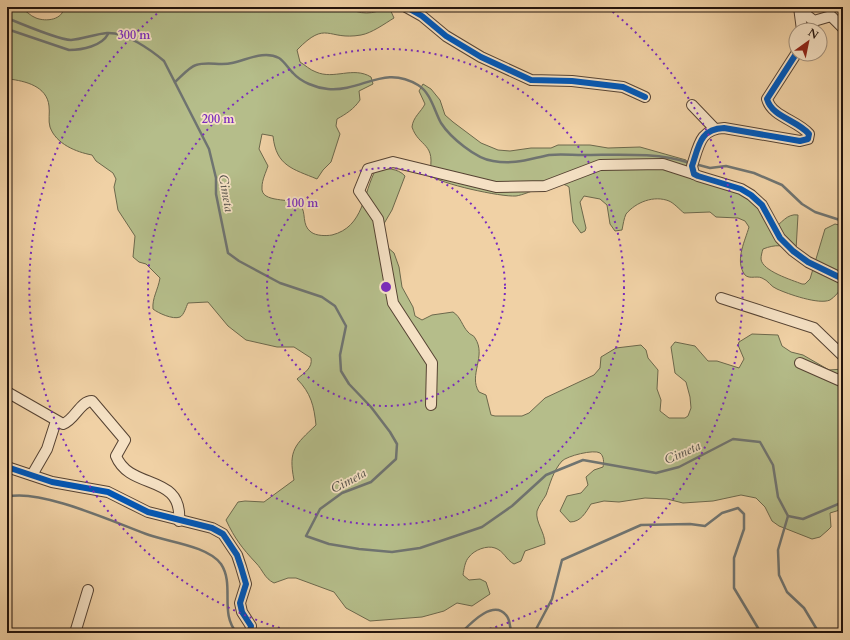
<svg xmlns="http://www.w3.org/2000/svg" width="850" height="640" font-family="Cardo,serif">
  <style>
    .green { fill: #b5bd8a; stroke: #6c684c }
    .lines { fill: none; stroke-linecap: round; stroke-linejoin: round }
    .stream { stroke: #6f7471; stroke-width: 2.5 }
    .minor-casing { stroke: #564333; stroke-width: 12 }
    .minor { stroke: #f5e1c4; stroke-width: 10 }
    .cycleway-casing { stroke: #f5e1c4; stroke-width: 8 }
    .cycleway { stroke: #0057b8; stroke-width: 6 }
    .ring { fill: none; stroke: #7b2cbf; stroke-width: 2; stroke-dasharray: 2 4 }
    .labels { text-anchor: middle; stroke-width: 3.5; stroke-linejoin: round; paint-order: stroke }
    .water-label { font-size: 13px; font-style: italic; fill: #4f4c47; stroke: #f5e1c4 }
    .centre { fill: #7b2cbf; stroke: #f5e1c4; stroke-width: 2 }
    .ring-label { font-size: 12px; text-anchor: middle; font-weight: bold; fill: #7b2cbf; stroke: #f5e1c4; stroke-width: 3.5; stroke-linejoin: round; paint-order: stroke }
  </style>
  <rect width="100%" height="100%" fill="#f0d1a5"/>
  <filter id="stains"><feTurbulence type="fractalNoise" baseFrequency=".005" numOctaves="4"/><feColorMatrix values="0 0 0 0 .2 0 0 0 0 .09 0 0 0 0 .02 0 0 0 .5 -.17"/></filter>
  <radialGradient id="worn" r=".72"><stop offset=".6" stop-color="#630" stop-opacity="0"/><stop offset="1" stop-color="#630" stop-opacity=".3"/></radialGradient>
  <g class="green">
    <path d="M 7,7 C 11,7 16,6 20,8 C 26,10 30,16 36,18 C 46,22 63,20 64,7 L 344,7 C 363,15 370,15 389,7 L 394,18 C 384,24 372,33 361,35 C 327,41 327,19 297,50 L 300,62 C 305,65 310,70 316,72 C 334,80 353,66 371,77 L 373,84 L 359,91 L 360,100 C 354,109 346,114 337,119 L 336,126 L 340,134 L 331,162 L 323,170 L 317,179 C 293,169 276,166 273,136 L 262,134 L 259,149 L 268,166 C 266,172 262,180 262,187 C 260,204 292,197 300,205 C 307,212 301,225 311,232 C 316,236 326,236 332,235 C 364,227 363,193 376,169 C 385,168 398,168 405,176 L 392,210 L 382,227 L 378,239 L 394,253 L 399,267 L 402,287 L 413,307 L 415,316 L 422,320 L 432,315 L 453,312 C 461,317 462,326 468,332 C 470,335 474,335 475,338 C 487,356 468,375 479,392 L 486,395 L 491,415 L 495,416 L 522,416 L 529,413 L 545,398 L 594,375 L 600,368 L 601,357 L 616,348 L 641,345 L 646,350 L 648,358 L 658,370 L 657,389 L 661,400 L 660,411 L 669,418 L 685,418 L 688,416 L 691,408 L 690,397 L 686,382 L 675,373 L 671,347 L 675,342 L 695,346 L 708,361 L 717,361 L 739,368 L 744,359 L 738,345 L 739,342 L 752,334 L 778,335 L 782,346 L 791,352 L 803,355 L 829,370 L 843,369 L 843,509 L 830,513 L 831,527 L 828,530 L 820,537 L 812,539 L 779,526 L 772,521 L 765,507 L 756,498 L 741,495 L 713,501 L 683,503 L 667,499 L 645,498 L 619,502 L 604,501 L 591,504 C 586,512 581,522 570,522 L 560,511 L 567,496 L 581,493 L 588,485 L 586,477 L 594,470 L 603,467 C 604,463 604,456 600,453 C 594,449 567,456 562,461 C 553,471 550,484 546,495 C 543,500 539,505 537,511 C 535,522 545,532 545,544 L 525,551 L 521,561 L 514,564 C 506,560 504,551 495,548 C 487,545 474,550 469,557 C 465,561 464,569 463,575 L 469,580 L 480,579 L 486,582 L 490,594 L 472,606 L 457,603 L 444,611 L 422,617 L 370,621 L 346,608 L 334,592 L 296,578 L 288,578 L 274,583 C 264,578 263,570 256,563 C 242,548 235,539 226,520 L 238,502 L 245,501 L 264,502 L 294,480 C 288,450 295,445 316,425 C 314,406 311,393 297,379 C 304,373 313,368 311,358 L 294,347 L 277,347 L 246,340 L 228,326 L 208,302 L 188,303 C 186,307 184,315 180,317 C 173,320 158,313 153,309 C 152,298 158,290 160,278 L 146,264 L 139,262 L 133,257 L 135,236 L 118,210 L 114,187 L 116,179 L 113,173 L 96,161 L 92,155 C 76,152 56,144 50,127 C 48,121 50,112 49,106 C 47,86 25,81 9,79 L 7,76 Z"/>
    <path d="M 423,84 L 431,89 L 440,100 L 445,115 L 453,122 L 481,143 L 498,150 L 510,151 L 531,148 L 551,148 L 558,145 L 590,145 L 608,148 L 640,147 L 686,160 L 690,171 L 696,174 L 723,178 L 758,206 L 773,229 C 781,224 787,213 798,215 L 796,250 C 783,245 776,244 763,249 C 762,252 761,256 761,259 C 762,271 792,280 802,284 L 805,284 L 810,279 L 825,229 L 835,224 L 843,226 L 843,287 C 839,291 835,297 830,300 C 819,305 788,294 777,289 C 771,287 768,280 762,278 C 756,275 747,281 743,272 C 736,258 745,241 749,227 L 745,221 L 738,218 L 716,217 L 710,212 L 684,213 C 680,210 674,203 669,201 C 654,195 636,202 626,214 C 624,218 623,225 622,230 L 615,231 L 610,224 L 607,205 L 600,199 L 584,196 L 580,202 L 586,228 L 585,231 L 581,233 L 573,222 L 569,187 C 557,177 530,194 516,196 C 500,197 441,184 429,175 C 437,142 419,148 412,127 C 413,117 421,112 425,104 L 419,91 Z"/>
  </g>
  <g class="lines">
    <g class="stream">
      <path d="M 7,18 C 19,23 60,40 71,40 C 83,39 95,34 107,33 C 126,32 151,50 164,61 L 209,149 L 216,178 L 216,194 L 228,253 L 239,261 L 280,283 L 322,297 L 335,306 L 346,326 L 340,355 L 341,371 L 349,384 L 371,407 L 390,432 L 397,444 L 396,459 L 371,482 L 342,493 L 320,509 L 306,536 L 329,544 L 359,549 L 392,552 L 420,548 L 482,527 L 512,506 L 546,475 L 583,460 L 656,473 L 679,467 L 733,439 L 760,442 L 773,465 L 778,497 L 788,516 L 803,519 L 843,502"/>
      <path d="M 7,29 L 69,50 C 82,50 102,46 108,34"/>
      <path d="M 175,82 C 181,77 189,67 196,65 C 208,61 220,66 232,63 C 247,60 264,50 279,58 C 284,61 288,68 293,73 C 301,82 316,88 328,89 C 362,92 384,64 418,85 C 431,93 434,110 441,123 C 450,137 476,159 493,161 C 514,165 529,159 549,155 C 560,154 572,155 583,155 C 618,155 657,152 690,163"/>
      <polyline points="695,164 710,168 726,166 754,173 782,185 802,204 815,212 843,221"/>
      <path d="M 7,497 C 39,488 116,523 149,535 C 169,542 208,546 221,564 C 235,585 219,613 237,633"/>
      <polyline points="788,516 778,550 779,575 787,592 804,608 819,633"/>
      <path d="M 461,633 C 470,624 493,599 506,615 C 511,620 509,628 512,633"/>
      <polyline points="534,633 552,599 562,560 641,525 690,524 705,526 722,513 738,508 744,514 744,529 734,558 734,588 761,633"/>
    </g>
    <g class="minor-casing">
      <g id="minor">
        <polyline points="406,7 422,16 446,36 481,57 531,80 572,81 623,87 645,97"/>
        <polyline points="799,7 802,30"/>
        <polyline points="800,10 814,21 831,16 843,28"/>
        <path d="M 796,54 L 767,99 C 772,117 797,120 809,134 L 808,139 L 800,141 L 724,128 C 700,129 699,145 692,166 L 694,174 L 698,176 L 741,189 L 751,195 L 762,205 L 780,238 L 793,251 L 808,262 L 843,279"/>
        <polyline points="692,105 715,129"/>
        <polyline points="721,298 814,328 843,356"/>
        <polyline points="800,363 843,382"/>
        <path d="M 7,392 L 63,424 C 75,420 80,401 92,401 L 125,440 L 116,456 C 130,491 183,473 179,521"/>
        <polyline points="431,405 432,363 393,303 378,219 359,191 368,169 393,162 496,187 545,186 600,165 663,164 694,174"/>
        <polyline points="7,467 52,482 108,492 148,512 212,528 223,534 237,555 241,567 246,584 240,603 242,612 251,626 250,633"/>
        <polyline points="32,475 47,449 56,421"/>
        <polyline points="75,633 88,590"/>
      </g>
    </g>
    <use href="#minor" class="minor"/>
    <g class="cycleway-casing">
      <g id="cycleway">
        <polyline points="406,7 422,16 446,36 481,57 531,80 572,81 623,87 645,97"/>
        <path d="M 796,54 L 767,99 C 772,117 797,120 809,134 L 808,139 L 800,141 L 724,128 C 700,129 699,145 692,166 L 694,174 L 698,176 L 741,189 L 751,195 L 762,205 L 780,238 L 793,251 L 808,262 L 843,279"/>
        <polyline points="7,467 52,482 108,492 148,512 212,528 223,534 237,555 241,567 246,584 240,603 242,612 251,626 250,633"/>
      </g>
    </g>
    <use href="#cycleway" class="cycleway"/>
  </g>
  <g class="ring">
    <circle cx="386" cy="287" r="119"/>
    <circle cx="386" cy="287" r="238"/>
    <path d="M297 633A357 357 0 0 1 164 8M608 8A357 357 0 0 1 475 633"/>
  </g>
  <g class="labels">
    <g class="water-label">
      <text transform="translate(227 193) rotate(80)" y="5">Cimeta</text>
      <text transform="translate(682 452) rotate(-24)" y="5">Cimeta</text>
      <text transform="translate(348 480) rotate(-28)" y="5">Cimeta</text>
    </g>
  </g>
  <circle cx="386" cy="287" r="6" class="centre"/>
  <g class="ring-label">
    <text x="134" y="39">300 m</text>
    <text x="218" y="123">200 m</text>
    <text x="302" y="207">100 m</text>
  </g>
  <rect width="850" height="640" fill="none" stroke="#f0d1a5" stroke-width="24"/>
  <rect x="8" y="8" width="834" height="624" fill="none" stroke="#23140d" stroke-width="2"/>
  <rect x="12" y="12" width="826" height="616" fill="none" stroke="#23140d"/>
  <g transform="translate(808 42) rotate(33)"><circle r="19" fill="#f5e1c4" stroke="#a18f7b"/>
  <path d="M0-3L7 15L0 10L-7 15Z" fill="#8f2418"/>
  <text y="-6" font-size="11" font-weight="bold" text-anchor="middle" fill="#23140d">N</text>
  </g>
  <rect width="100%" height="100%" filter="url(#stains)"/>
  <rect width="100%" height="100%" fill="url(#worn)"/>
</svg>
